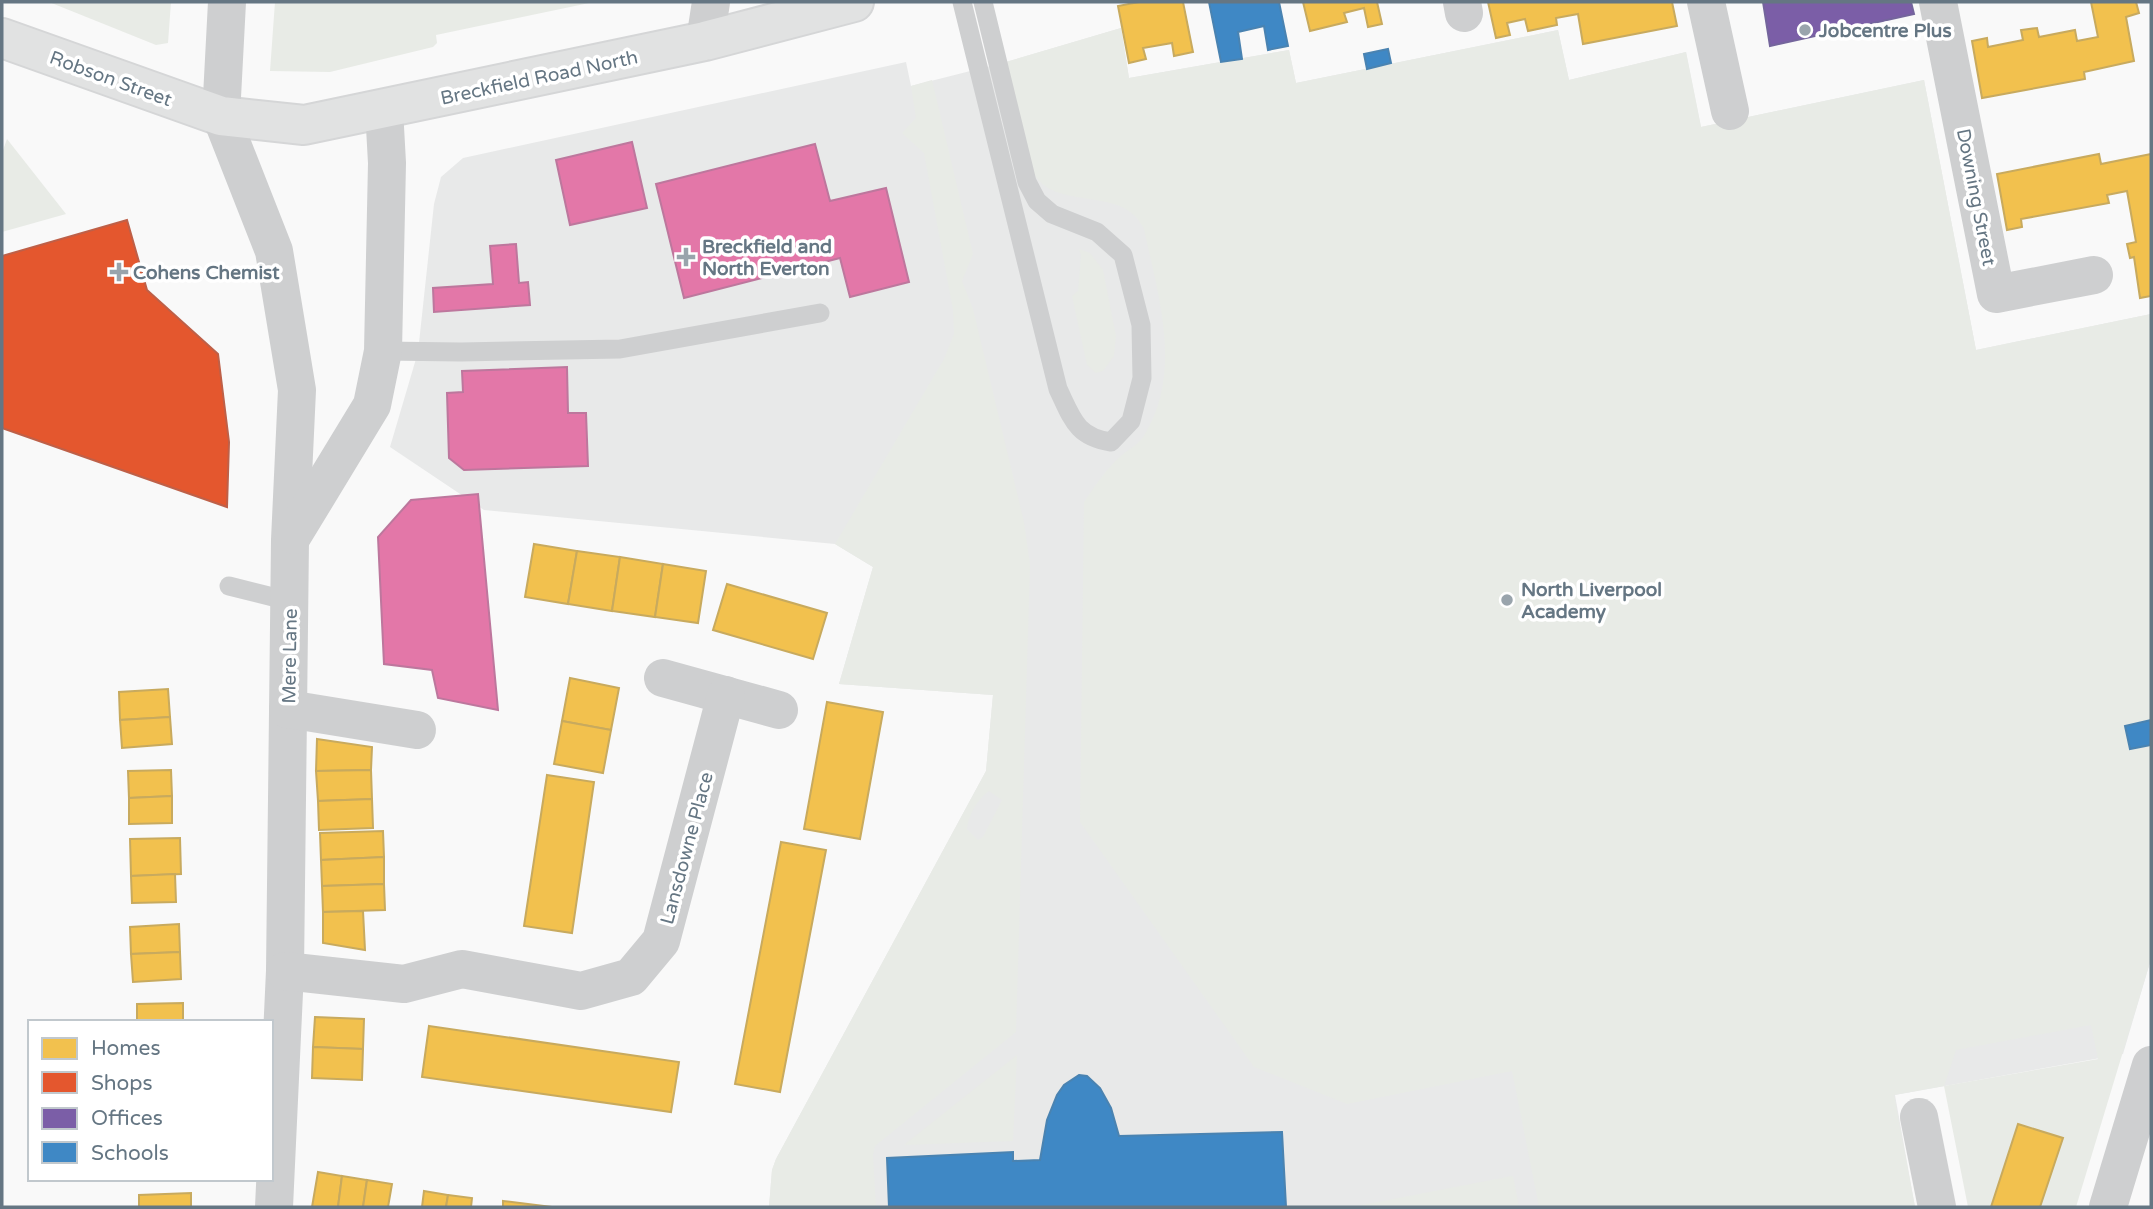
<svg xmlns="http://www.w3.org/2000/svg" width="2153" height="1209" font-family="'Varela Round',sans-serif">
  <style>
    .built { fill: #e8e9e9 }
    .green { fill: #e8ebe6; fill-rule: evenodd }
    .homes { fill: #f2c14e; stroke: #c8aa5e; stroke-width: 2 }
    .shops { fill: #e4572e; stroke: #be6048; stroke-width: 2 }
    .offices { fill: #7b5ea7; stroke: #74659c; stroke-width: 2 }
    .schools { fill: #3f88c5; stroke: #4a83b1; stroke-width: 2 }
    .health { fill: #e377a8; stroke: #bd779d; stroke-width: 2 }
    .lines { fill: none; stroke-linecap: round; stroke-linejoin: round }
    .secondary-casing { stroke: #d5d6d7; stroke-width: 42 }
    .lane { stroke: #cecfd0; stroke-width: 19 }
    .street { stroke: #cecfd0; stroke-width: 38 }
    .secondary { stroke: #e1e2e2; stroke-width: 38 }
    .poi-dot { fill: #99a4ac; stroke: #fff; stroke-width: 2.5 }
    .labels { text-anchor: middle; stroke-width: 7; stroke-linejoin: round; paint-order: stroke }
    .poi-label { font-size: 19px; font-weight: bold; fill: #657683; stroke: #fff; text-anchor: start }
    .street-label { font-size: 19px; fill: #657683; stroke: #fff }
  </style>
  <rect width="100%" height="100%" fill="#f9f9f9"/>
  <polygon class="built" points="1121,28 1129,78 1289,50 1296,83 1558,30 1569,80 1686,52 1701,127 1924,80 1976,350 2151,314 2151,959 2123,1054 1895,1095 1915,1207 769,1207 772,1170 776,1159 986,771 993,695 839,684 873,567 835,544 484,510 390,447 418,352 434,204 441,177 463,158 906,62 911,86 1006,62"/>
  <g class="green">
    <polygon points="49,2 171,2 168,43 156,45"/>
    <polygon points="275,2 594,2 436,35 437,43 433,47 330,72 270,71"/>
    <path d="M 1121,28 L 1129,78 L 1289,50 L 1296,83 L 1558,30 L 1569,80 L 1686,52 L 1701,127 L 1924,80 L 1976,350 L 2151,314 L 2151,959 L 2076,1207 L 2040,1207 L 2063,1138 L 2019,1124 L 1991,1207 L 1968,1207 L 1944,1086 L 1894,1095 L 1915,1207 L 1539,1207 L 1512,1071 L 1347,1104 L 1254,1067 L 1080,822 L 1084,502 C 1095,486 1106,469 1121,456 C 1130,448 1139,445 1145,434 C 1183,371 1158,295 1144,229 C 1123,183 1055,214 1032,171 L 1006,62 ZM 2091,1025 L 2098,1059 L 1944,1086 L 1956,1050 Z"/>
    <path d="M 932,80 L 973,254 L 962,281 L 973,309 L 1024,522 L 1030,565 L 1016,1032 L 875,1146 L 873,1155 L 876,1207 L 769,1207 L 772,1170 L 776,1159 L 986,771 L 993,695 L 839,684 L 873,567 L 835,544 L 944,359 L 954,334 L 953,310 L 924,153 L 902,133 L 916,118 L 911,86 ZM 989,791 L 1002,800 L 983,837 L 978,840 L 967,829 C 968,815 978,799 989,791 Z"/>
    <polygon points="7,139 66,214 2,232 2,153"/>
    <polygon points="1079,249 1090,253 1103,270 1116,336 1114,356 1103,371 1096,373 1087,365 1072,296 1078,291 1081,255"/>
    <polygon points="1017,1055 1013,1141 904,1145"/>
    <polygon points="1513,1176 1519,1207 1352,1207 1512,1176"/>
  </g>
  <g class="homes">
    <polygon points="1139,2 1183,2 1193,52 1174,56 1172,43 1143,48 1146,59 1129,63 1118,6"/>
    <polygon points="1303,2 1377,2 1382,24 1368,27 1364,8 1344,13 1347,22 1310,31"/>
    <polygon points="1488,2 1672,2 1677,26 1583,44 1578,14 1556,18 1557,25 1528,31 1525,19 1507,23 1510,35 1496,38"/>
    <polygon points="2091,2 2136,2 2139,13 2126,17 2134,61 2084,72 2085,79 1982,98 1972,41 1987,38 1988,47 2023,40 2021,30 2037,28 2039,37 2075,30 2077,41 2098,37"/>
    <polygon points="2099,154 2101,164 2151,154 2151,296 2140,298 2134,257 2130,258 2127,244 2136,242 2127,191 2107,195 2109,203 2021,219 2022,227 2007,230 1997,174"/>
    <polygon points="534,544 577,551 568,604 525,597"/>
    <polygon points="577,551 620,557 612,611 568,604"/>
    <polygon points="620,557 663,564 655,617 612,611"/>
    <polygon points="663,564 706,571 698,623 655,617"/>
    <polygon points="727,584 827,613 813,659 713,630"/>
    <polygon points="570,678 619,688 611,730 562,721"/>
    <polygon points="168,689 170,717 120,720 119,692"/>
    <polygon points="827,702 883,712 860,839 804,829"/>
    <polygon points="170,717 172,744 122,748 120,720"/>
    <polygon points="562,721 611,730 603,773 554,764"/>
    <polygon points="317,739 372,747 371,770 316,771"/>
    <polygon points="171,770 172,796 129,798 128,771"/>
    <polygon points="371,770 372,799 318,801 316,771"/>
    <polygon points="547,775 594,782 572,933 524,926"/>
    <polygon points="172,796 172,823 129,824 129,798"/>
    <polygon points="372,799 373,828 319,830 318,801"/>
    <polygon points="383,831 384,857 321,860 320,833"/>
    <polygon points="180,838 181,874 131,876 130,839"/>
    <polygon points="781,842 826,850 780,1092 735,1084"/>
    <polygon points="384,857 384,884 322,886 321,860"/>
    <polygon points="175,874 176,902 132,903 131,876"/>
    <polygon points="384,884 385,910 323,912 322,886"/>
    <polygon points="363,911 365,950 323,943 323,912"/>
    <polygon points="179,924 180,952 131,954 130,927"/>
    <polygon points="180,952 181,979 133,982 131,954"/>
    <polygon points="183,1003 183,1022 137,1022 137,1004"/>
    <polygon points="315,1017 364,1019 363,1049 313,1047"/>
    <polygon points="429,1026 679,1062 671,1112 422,1077"/>
    <polygon points="313,1047 363,1049 362,1080 312,1078"/>
    <polygon points="2018,1124 2063,1138 2040,1207 1991,1207"/>
    <polygon points="318,1172 342,1176 338,1207 312,1207"/>
    <polygon points="342,1176 367,1180 363,1207 338,1207"/>
    <polygon points="367,1180 392,1184 388,1207 363,1207"/>
    <polygon points="424,1191 448,1195 446,1207 422,1207"/>
    <polygon points="191,1193 191,1207 139,1207 139,1195"/>
    <polygon points="448,1195 472,1198 471,1207 446,1207"/>
    <polygon points="503,1201 552,1207 503,1207"/>
  </g>
  <polygon class="shops" points="127,220 147,290 218,354 229,442 227,507 2,428 2,256"/>
  <polygon class="offices" points="1763,2 1911,2 1914,14 1770,46"/>
  <g class="schools">
    <polygon points="1209,2 1279,2 1288,46 1268,50 1264,26 1238,32 1242,59 1221,62"/>
    <polygon points="1388,49 1391,63 1367,69 1364,54"/>
    <polygon points="2151,720 2151,745 2130,749 2125,726"/>
    <polygon points="1079,1075 1087,1076 1100,1088 1111,1108 1119,1136 1282,1132 1286,1207 889,1207 887,1158 1013,1152 1013,1161 1040,1160 1047,1120 1057,1095 1064,1085"/>
  </g>
  <g class="health">
    <polygon points="632,142 647,208 570,225 556,160"/>
    <polygon points="815,144 830,201 886,188 909,282 850,297 840,258 684,298 656,184"/>
    <polygon points="516,244 519,283 528,282 530,305 434,312 433,288 493,284 490,246"/>
    <polygon points="567,367 568,413 586,413 588,466 464,470 449,458 447,393 463,392 462,371"/>
    <polygon points="478,494 498,710 438,698 432,670 384,664 378,537 411,500"/>
  </g>
  <g class="lines">
    <g class="secondary-casing">
      <polyline id="secondary" points="2,38 221,116 304,125 705,41 854,2"/>
    </g>
    <g class="lane">
      <path d="M 962,2 L 1058,389 C 1072,418 1076,437 1111,442 L 1131,421 L 1142,378 L 1141,325 L 1123,255 L 1097,232 L 1052,214 L 1037,201 L 1027,182 L 983,2"/>
      <polyline points="383,351 461,352 620,349 820,313"/>
      <polyline points="229,586 289,601"/>
    </g>
    <g class="street">
      <polyline points="227,2 221,116 274,251 297,390 290,540 285,971 274,1207"/>
      <polyline points="1462,2 1464,13"/>
      <polyline points="1706,2 1730,111"/>
      <polyline points="1938,2 1996,294 2094,275"/>
      <polyline points="705,41 711,2"/>
      <polyline points="293,535 372,405 383,351 387,163 384,109"/>
      <polyline points="663,678 779,710"/>
      <polyline points="288,709 417,730"/>
      <polyline points="285,971 404,984 462,969 581,991 631,977 661,941 726,695"/>
      <polyline points="1919,1117 1937,1207"/>
      <polyline points="2108,1207 2151,1065"/>
    </g>
    <use href="#secondary" class="secondary"/>
  </g>
  <g class="poi-dot">
    <circle cx="1805" cy="30" r="7"/>
    <path d="M682.5 246.5h7v7h7v7h-7v7h-7v-7h-7v-7h7z"/>
    <path d="M115.5 261.5h7v7h7v7h-7v7h-7v-7h-7v-7h7z"/>
    <circle cx="1507" cy="600" r="7"/>
  </g>
  <g class="labels">
    <g class="poi-label">
      <text x="1819" y="37">Jobcentre Plus</text>
      <text x="702" y="253">Breckfield and<tspan x="702" dy="22">North Everton</tspan></text>
      <text x="133" y="279">Cohens Chemist</text>
      <text x="1521" y="596">North Liverpool<tspan x="1521" dy="22">Academy</tspan></text>
    </g>
    <g class="street-label">
      <text transform="translate(539 77) rotate(-12)" y="7">Breckfield Road North</text>
      <text transform="translate(111 78) rotate(20)" y="7">Robson Street</text>
      <text transform="translate(1977 197) rotate(79)" y="7">Downing Street</text>
      <text transform="translate(289 656) rotate(-89)" y="7">Mere Lane</text>
      <text transform="translate(686 848) rotate(-75)" y="7">Lansdowne Place</text>
    </g>
  </g>
  <rect width="2153" height="1209" fill="none" stroke="#657683" stroke-width="7"/>
  <rect x="28" y="1020" width="245" height="161" fill="#ffffff" stroke="#c1c8cd" stroke-width="2"/>
  <rect x="42" y="1038" width="35" height="21" fill="#f2c14e" stroke="#c1c8cd" stroke-width="2"/>
  <text x="91" y="1055" font-size="21" fill="#657683">Homes</text>
  <rect x="42" y="1072" width="35" height="21" fill="#e4572e" stroke="#c1c8cd" stroke-width="2"/>
  <text x="91" y="1090" font-size="21" fill="#657683">Shops</text>
  <rect x="42" y="1108" width="35" height="21" fill="#7b5ea7" stroke="#c1c8cd" stroke-width="2"/>
  <text x="91" y="1125" font-size="21" fill="#657683">Offices</text>
  <rect x="42" y="1142" width="35" height="21" fill="#3f88c5" stroke="#c1c8cd" stroke-width="2"/>
  <text x="91" y="1160" font-size="21" fill="#657683">Schools</text>
</svg>
